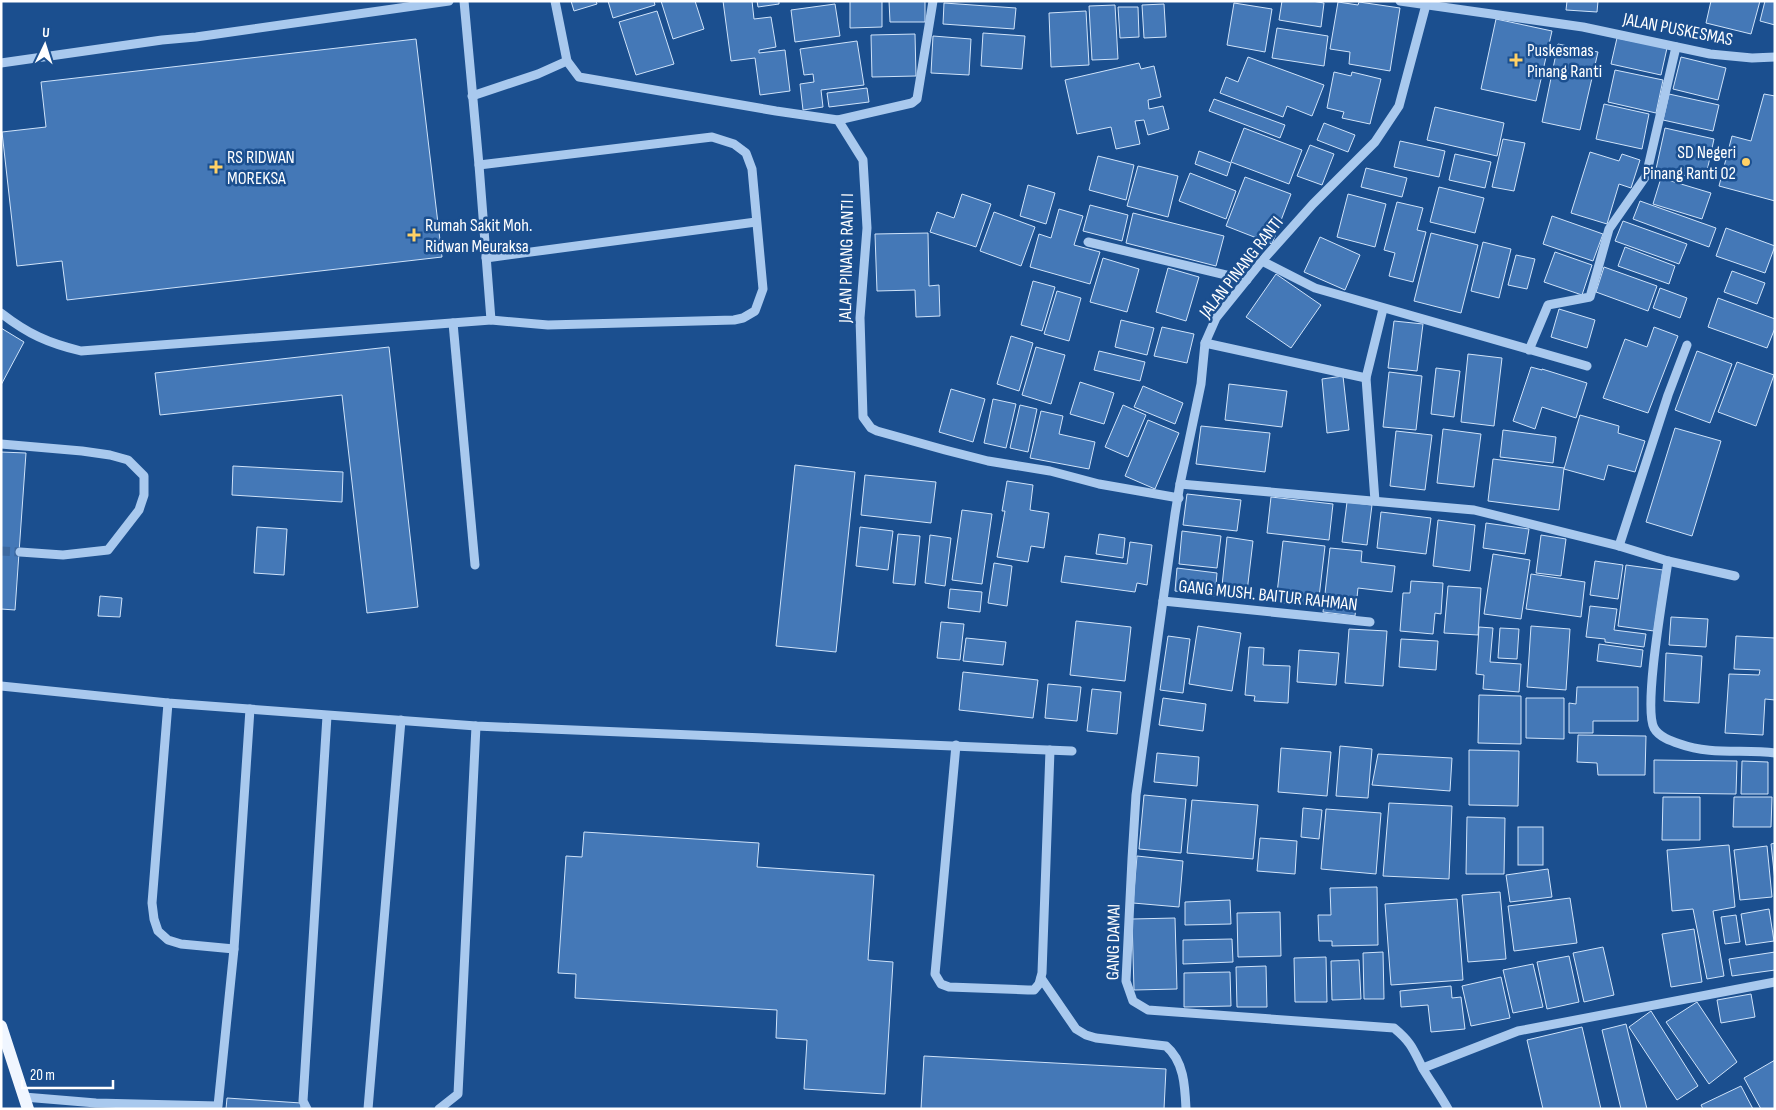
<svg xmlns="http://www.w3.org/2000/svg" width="1776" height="1110" font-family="'Sofia Sans Condensed',sans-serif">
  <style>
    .building { fill: #4478b7; stroke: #cfe3fa }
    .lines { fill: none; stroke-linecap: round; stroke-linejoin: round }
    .minor-tunnel { stroke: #3d69a0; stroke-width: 9; stroke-dasharray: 9 4.5; stroke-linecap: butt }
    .minor { stroke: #a9c9ee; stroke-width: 9 }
    .major { stroke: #f0f6ff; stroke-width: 12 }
    .poi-dot { fill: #ffd166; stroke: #1b4f8f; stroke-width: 2 }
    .labels { text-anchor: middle; stroke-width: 5; stroke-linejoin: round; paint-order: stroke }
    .street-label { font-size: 18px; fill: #fff; stroke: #1b4f8f }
    .poi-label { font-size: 18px; fill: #fff; stroke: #1b4f8f; text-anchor: start }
  </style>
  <rect width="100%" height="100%" fill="#1b4f8f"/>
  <g class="building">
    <polygon points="571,1 596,1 597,4 574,11"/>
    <polygon points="608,1 654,1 655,5 613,18"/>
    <polygon points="661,1 695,1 704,29 673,39"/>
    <polygon points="723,1 752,1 754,19 771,17 776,47 759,50 759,53 785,50 790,91 760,95 755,58 731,61"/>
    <polygon points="757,1 779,1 779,4 758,7"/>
    <polygon points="850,1 882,1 882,27 850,28"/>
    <polygon points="889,1 925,1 925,22 890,22"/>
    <polygon points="1282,1 1312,1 1324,3 1321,27 1279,20"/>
    <polygon points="1567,1 1598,1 1597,12 1566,10"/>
    <polygon points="1711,1 1760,1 1751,34 1706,23"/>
    <polygon points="1765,1 1775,1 1775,25 1760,21"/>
    <polygon points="1338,2 1358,5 1359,2 1400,8 1390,71 1349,64 1350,52 1330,49"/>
    <polygon points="944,3 1016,8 1014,29 943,24"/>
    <polygon points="1234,3 1272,9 1265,52 1227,45"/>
    <polygon points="835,4 840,36 795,42 791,10"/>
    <polygon points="1164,4 1166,37 1144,38 1142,5"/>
    <polygon points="1115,5 1118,59 1092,60 1089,6"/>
    <polygon points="1118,7 1138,7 1139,37 1120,38"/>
    <polygon points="657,11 674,64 636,75 619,22"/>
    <polygon points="1086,11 1089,65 1051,67 1049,13"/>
    <polygon points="1496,19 1552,31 1536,101 1481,89"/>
    <polygon points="1277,28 1328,36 1324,66 1272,58"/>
    <polygon points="983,33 1025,36 1022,69 981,66"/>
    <polygon points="915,34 916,76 872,77 871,35"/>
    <polygon points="933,36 971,39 969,75 931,73"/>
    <polygon points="1617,38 1667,48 1661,75 1611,64"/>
    <polygon points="416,39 442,257 67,300 62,261 17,266 2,132 46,127 41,82"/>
    <polygon points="857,41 864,85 821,90 823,107 803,110 800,84 814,82 813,74 804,75 800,49"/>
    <polygon points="1558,44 1598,52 1580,130 1542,122"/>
    <polygon points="1248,57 1324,85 1312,116 1287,106 1283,117 1220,93 1226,77 1238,82"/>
    <polygon points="1681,57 1726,68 1718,100 1673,89"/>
    <polygon points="1139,63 1141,69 1154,66 1161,97 1148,100 1149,109 1163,106 1169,129 1148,135 1144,120 1135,121 1140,144 1116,149 1111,127 1077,134 1065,80"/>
    <polygon points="1615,70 1663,80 1656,113 1608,102"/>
    <polygon points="1334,72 1351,76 1352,72 1381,79 1370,124 1342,118 1344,112 1327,108"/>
    <polygon points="867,88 869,102 829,107 827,93"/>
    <polygon points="1669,94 1719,105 1713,131 1663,120"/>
    <polygon points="1764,94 1775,96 1775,201 1719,186 1732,136 1751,141"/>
    <polygon points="1214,99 1285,125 1280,138 1209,111"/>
    <polygon points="1604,104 1649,114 1642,149 1596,139"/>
    <polygon points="1435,107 1504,123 1497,156 1427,140"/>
    <polygon points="1324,123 1355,135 1348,152 1317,140"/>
    <polygon points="1244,128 1302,150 1289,184 1231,162"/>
    <polygon points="1665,128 1714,139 1705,180 1656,169"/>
    <polygon points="1503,139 1525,143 1514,191 1492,187"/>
    <polygon points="1400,141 1445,151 1439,177 1394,167"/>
    <polygon points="1310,145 1334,154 1322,185 1297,176"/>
    <polygon points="1199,151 1231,163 1227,176 1195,164"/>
    <polygon points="1590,152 1619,161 1622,154 1640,160 1631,188 1619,184 1607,224 1571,213"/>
    <polygon points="1455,154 1491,162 1485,188 1449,180"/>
    <polygon points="1098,156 1134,165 1126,200 1089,190"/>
    <polygon points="1138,166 1178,176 1168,217 1127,206"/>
    <polygon points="1366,168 1407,178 1402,197 1361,187"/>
    <polygon points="1190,173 1236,191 1226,219 1179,201"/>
    <polygon points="1245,177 1291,194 1272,244 1226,226"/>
    <polygon points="1661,178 1711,193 1702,219 1653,204"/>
    <polygon points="1028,185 1055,193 1046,224 1020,216"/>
    <polygon points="1439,187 1484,198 1475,233 1430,222"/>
    <polygon points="962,194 991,204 976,247 930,232 937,212 954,218"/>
    <polygon points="1348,194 1386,204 1375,247 1337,237"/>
    <polygon points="1640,201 1716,228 1709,247 1633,219"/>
    <polygon points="1397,202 1423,208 1417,230 1426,232 1413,282 1389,276 1395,253 1384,250"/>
    <polygon points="1090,205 1128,215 1122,241 1083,231"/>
    <polygon points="1059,209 1083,216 1074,245 1100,252 1090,284 1030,267 1039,234 1051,238"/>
    <polygon points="994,212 1035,227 1021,266 980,251"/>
    <polygon points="1133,213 1224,236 1216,266 1126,243"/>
    <polygon points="1552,216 1603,234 1593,261 1543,244"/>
    <polygon points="1623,221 1687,244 1679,264 1615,241"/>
    <polygon points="1726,228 1775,246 1765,273 1716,256"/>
    <polygon points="928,233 929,286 939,285 940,316 916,317 915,290 877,291 875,234"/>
    <polygon points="1431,233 1478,245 1461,313 1414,301"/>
    <polygon points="1320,237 1360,255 1345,290 1304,272"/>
    <polygon points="1483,242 1511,249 1499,298 1471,291"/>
    <polygon points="1625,247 1675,266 1669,284 1618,266"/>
    <polygon points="1555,252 1592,265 1582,295 1544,282"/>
    <polygon points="1516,255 1535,259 1527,289 1508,285"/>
    <polygon points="1103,258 1139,269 1127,312 1090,302"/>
    <polygon points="1604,267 1657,286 1648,311 1596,292"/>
    <polygon points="1168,268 1199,277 1186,321 1156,312"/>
    <polygon points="1732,271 1765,283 1757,304 1724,292"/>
    <polygon points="1276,274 1321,305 1291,348 1246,317"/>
    <polygon points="1033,281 1055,287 1042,331 1021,325"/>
    <polygon points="1660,288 1687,298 1680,318 1653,308"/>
    <polygon points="1057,291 1081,298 1069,341 1044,334"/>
    <polygon points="1718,298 1775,319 1775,328 1767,348 1708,327"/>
    <polygon points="1559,309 1595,320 1587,348 1551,337"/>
    <polygon points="1121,320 1154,328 1147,355 1115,347"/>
    <polygon points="1394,321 1423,324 1417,371 1388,368"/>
    <polygon points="1162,327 1194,334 1187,363 1154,356"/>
    <polygon points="1654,327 1678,336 1648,413 1603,398 1625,339 1647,347"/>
    <polygon points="1,328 24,342 1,385"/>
    <polygon points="1011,336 1033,343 1019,391 997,384"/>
    <polygon points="389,347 418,607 367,613 342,395 160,415 155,373"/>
    <polygon points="1036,347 1065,355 1051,404 1022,395"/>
    <polygon points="1099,351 1145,362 1140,381 1094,370"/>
    <polygon points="1697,351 1732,364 1710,423 1675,410"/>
    <polygon points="1468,354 1502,358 1494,426 1461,422"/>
    <polygon points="1737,362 1774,375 1756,426 1718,412"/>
    <polygon points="1531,367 1542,370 1542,369 1587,383 1576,418 1542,407 1535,429 1513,421"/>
    <polygon points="1436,368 1460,371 1454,417 1431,414"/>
    <polygon points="1389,372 1422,376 1416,430 1383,427"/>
    <polygon points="1343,376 1349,430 1327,433 1322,379"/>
    <polygon points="1080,382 1114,393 1104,424 1070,414"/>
    <polygon points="1229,384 1287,391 1282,427 1225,420"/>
    <polygon points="1143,386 1183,403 1175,424 1134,407"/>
    <polygon points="951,389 985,399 973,442 939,432"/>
    <polygon points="993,399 1016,404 1006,448 984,443"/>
    <polygon points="1020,405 1037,409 1028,452 1010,448"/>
    <polygon points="1123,405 1146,415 1128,457 1105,447"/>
    <polygon points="1041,411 1063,416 1059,434 1095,442 1089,469 1030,458"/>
    <polygon points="1580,415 1619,426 1618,433 1645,441 1635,472 1608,465 1604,480 1564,469"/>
    <polygon points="1148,420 1179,433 1155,489 1125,476"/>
    <polygon points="1201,426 1270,433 1265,472 1196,464"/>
    <polygon points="1675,428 1721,441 1692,536 1646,522"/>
    <polygon points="1443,429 1481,434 1474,487 1437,483"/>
    <polygon points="1503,430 1556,437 1553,463 1500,457"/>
    <polygon points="1396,431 1432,435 1425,490 1390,486"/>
    <polygon points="1,452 26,453 15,610 1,609"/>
    <polygon points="1493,459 1564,468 1559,510 1488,501"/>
    <polygon points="795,465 855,472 836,652 776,646"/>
    <polygon points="233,466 343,472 342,502 232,495"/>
    <polygon points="865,475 936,482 931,523 861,515"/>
    <polygon points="1007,481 1033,485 1030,510 1049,513 1044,548 1031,546 1028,562 997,557 1005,511 1002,511"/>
    <polygon points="1187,494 1241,500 1237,531 1183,525"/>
    <polygon points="1271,497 1333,504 1329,540 1267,533"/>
    <polygon points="1347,502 1372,505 1367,545 1342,542"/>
    <polygon points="962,510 992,514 982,584 952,580"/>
    <polygon points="1381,512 1431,518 1426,554 1377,548"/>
    <polygon points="1438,520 1475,525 1470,571 1433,566"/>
    <polygon points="1486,523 1529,529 1525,554 1483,548"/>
    <polygon points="257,527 287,529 284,575 254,573"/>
    <polygon points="860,527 893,531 888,570 856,566"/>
    <polygon points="1182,531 1221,536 1217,568 1179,564"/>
    <polygon points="898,534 920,536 915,585 893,583"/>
    <polygon points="1099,534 1125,538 1123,558 1096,554"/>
    <polygon points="930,535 951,538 945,586 925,583"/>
    <polygon points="1541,535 1566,539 1561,576 1536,573"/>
    <polygon points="1227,537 1253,541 1246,600 1221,596"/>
    <polygon points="1283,541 1325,546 1318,606 1276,602"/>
    <polygon points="1130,542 1152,545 1147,585 1137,583 1135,592 1061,582 1065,556 1127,564"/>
    <polygon points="1330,548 1362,551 1361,562 1395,566 1392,592 1358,588 1355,616 1323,612"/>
    <polygon points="1493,554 1530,560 1521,619 1484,614"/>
    <polygon points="1595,561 1623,565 1618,599 1590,595"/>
    <polygon points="994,563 1012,566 1007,606 988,603"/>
    <polygon points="1626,565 1663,570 1654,631 1618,626"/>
    <polygon points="1177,568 1217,573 1215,596 1175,591"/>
    <polygon points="1531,574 1585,582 1581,617 1526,609"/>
    <polygon points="1411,581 1443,583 1441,614 1435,613 1433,634 1400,631 1403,593 1410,593"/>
    <polygon points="1448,586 1481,588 1478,635 1444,633"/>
    <polygon points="950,589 982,592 980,612 948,608"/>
    <polygon points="100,596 122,598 120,617 98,616"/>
    <polygon points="1590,606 1617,609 1614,630 1646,634 1644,647 1605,642 1605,639 1586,637"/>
    <polygon points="1671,617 1708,619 1706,647 1669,645"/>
    <polygon points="1076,621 1131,627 1125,681 1070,675"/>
    <polygon points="941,622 964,624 960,660 937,658"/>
    <polygon points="1198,626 1241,633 1232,691 1189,684"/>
    <polygon points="1531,626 1570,629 1566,690 1527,687"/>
    <polygon points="1479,627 1493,628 1490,662 1521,664 1519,692 1483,689 1484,675 1476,674"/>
    <polygon points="1500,628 1519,629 1517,659 1498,658"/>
    <polygon points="1349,629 1387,631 1383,686 1345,683"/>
    <polygon points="1168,636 1190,639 1183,693 1160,690"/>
    <polygon points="1736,636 1775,638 1775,700 1765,699 1763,735 1725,733 1729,674 1759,675 1760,670 1734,669"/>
    <polygon points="966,638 1006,642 1003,665 963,661"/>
    <polygon points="1401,639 1438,641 1436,670 1399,667"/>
    <polygon points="1599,644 1643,650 1641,667 1597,661"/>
    <polygon points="1249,647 1264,648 1263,665 1290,666 1288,703 1254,701 1255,696 1245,695"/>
    <polygon points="1299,650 1339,653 1336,685 1297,682"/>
    <polygon points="1666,653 1702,656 1699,703 1664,701"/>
    <polygon points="963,672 1038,680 1033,718 959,710"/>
    <polygon points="1048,684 1081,687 1077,721 1045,718"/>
    <polygon points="1577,687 1638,687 1638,721 1593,721 1593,733 1569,733 1569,703 1576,704"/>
    <polygon points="1092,689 1121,692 1117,734 1087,731"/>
    <polygon points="1479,695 1521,696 1521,744 1478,743"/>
    <polygon points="1163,698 1206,704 1203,731 1159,725"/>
    <polygon points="1526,698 1564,698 1564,739 1526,738"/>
    <polygon points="1578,735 1646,736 1645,775 1598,775 1597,763 1577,762"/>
    <polygon points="1340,746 1372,749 1368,798 1336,796"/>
    <polygon points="1281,748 1331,752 1327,796 1278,792"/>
    <polygon points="1469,750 1519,751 1518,806 1469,805"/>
    <polygon points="1157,753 1199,757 1197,786 1154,782"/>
    <polygon points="1378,754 1452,758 1450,791 1372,785"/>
    <polygon points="1654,760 1737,761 1736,794 1654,793"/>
    <polygon points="1742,761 1768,762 1768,794 1741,794"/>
    <polygon points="1144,795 1186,799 1181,853 1139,849"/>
    <polygon points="1663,797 1700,797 1700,840 1662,840"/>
    <polygon points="1734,797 1772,797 1771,827 1733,827"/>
    <polygon points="1192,800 1258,805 1253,859 1187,853"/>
    <polygon points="1389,803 1452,806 1449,879 1383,876"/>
    <polygon points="1303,808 1322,810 1319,839 1301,837"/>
    <polygon points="1326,809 1381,813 1376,874 1321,869"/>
    <polygon points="1467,817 1505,818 1504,874 1466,874"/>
    <rect x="1518" y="827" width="25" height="38"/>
    <polygon points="584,832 759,843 757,867 874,875 868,960 893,962 885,1094 804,1089 807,1040 776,1038 777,1010 575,998 576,974 558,973 566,856 582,857"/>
    <polygon points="1260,838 1297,841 1295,874 1257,871"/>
    <polygon points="1775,843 1775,881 1771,844"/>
    <polygon points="1729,845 1735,907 1713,911 1724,976 1707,979 1693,909 1672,911 1667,850"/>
    <polygon points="1767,846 1772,897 1740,900 1734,850"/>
    <polygon points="1137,856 1183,861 1179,907 1133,903"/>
    <polygon points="1548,869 1552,897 1510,902 1506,875"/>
    <polygon points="1377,887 1378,945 1332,946 1332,941 1319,941 1318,915 1331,915 1330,888"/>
    <polygon points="1500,892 1506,959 1468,962 1462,895"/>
    <polygon points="1570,898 1577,943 1514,951 1508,906"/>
    <polygon points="1457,899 1463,980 1391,985 1385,904"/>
    <polygon points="1230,900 1231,924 1185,925 1185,902"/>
    <polygon points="1769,909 1774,941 1746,945 1741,914"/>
    <polygon points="1280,912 1281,956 1238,957 1237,913"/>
    <polygon points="1736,915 1740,942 1725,944 1721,917"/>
    <polygon points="1175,918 1177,989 1134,990 1132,919"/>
    <polygon points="1694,929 1702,982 1671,987 1662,934"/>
    <polygon points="1232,939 1233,962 1183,964 1183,940"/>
    <polygon points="1603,947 1614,995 1584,1002 1573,953"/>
    <polygon points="1383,952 1384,999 1364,999 1363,953"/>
    <polygon points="1775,952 1775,970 1732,976 1729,959"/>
    <polygon points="1569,956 1579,1002 1547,1009 1537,962"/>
    <polygon points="1326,957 1327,1002 1295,1002 1294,958"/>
    <polygon points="1359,960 1361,999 1332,1000 1331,961"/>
    <polygon points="1533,964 1543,1007 1513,1013 1503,970"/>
    <polygon points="1266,966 1267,1007 1237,1007 1236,967"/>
    <polygon points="1230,972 1231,1006 1184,1007 1184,973"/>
    <polygon points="1501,977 1510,1018 1471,1026 1462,986"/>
    <polygon points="1451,986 1452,998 1461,997 1465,1029 1431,1032 1428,1005 1401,1007 1400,991"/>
    <polygon points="1751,994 1755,1017 1721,1023 1717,1000"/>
    <polygon points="1697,1002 1737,1062 1709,1084 1666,1022"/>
    <polygon points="1651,1011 1698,1086 1677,1100 1629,1027"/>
    <polygon points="1626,1024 1647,1109 1621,1109 1602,1030"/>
    <polygon points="1582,1027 1601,1109 1543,1109 1527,1040"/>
    <polygon points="924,1056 1166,1069 1164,1109 921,1109"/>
    <polygon points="1775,1060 1775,1109 1761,1109 1744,1078"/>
    <polygon points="1741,1086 1753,1109 1703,1109 1701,1105"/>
    <polygon points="227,1098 301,1103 301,1109 226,1109"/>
  </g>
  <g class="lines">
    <polyline class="minor-tunnel" points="1,551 20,552"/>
    <g class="minor">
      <polyline points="555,1 567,61 579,77 776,111 838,120 863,160 867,228 860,318 863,417 871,428 877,431 945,450 988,461 1050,471 1099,484 1179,498"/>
      <polyline points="1400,1 1583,27 1710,54 1752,58 1775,57"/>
      <path d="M 1427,1 L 1399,106 L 1375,142 L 1313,204 L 1262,261 L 1216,318 L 1205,343 L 1201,384 L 1180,484 L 1175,514 L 1136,795 L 1132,859 L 1126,981 L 1133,1001 L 1148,1010 L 1394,1028 C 1412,1043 1413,1049 1423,1069 C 1431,1082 1440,1095 1448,1109"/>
      <polyline points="1,63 162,40 196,37 449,1"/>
      <polyline points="472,96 538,74 567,61"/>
      <polyline points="838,120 912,103 917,99 933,1"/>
      <polyline points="479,165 712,137 734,144 746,153 752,169 763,289 755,311 743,318 734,320 548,325 491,320"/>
      <polyline points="1088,242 1247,280"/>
      <polyline points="486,258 756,222"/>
      <polyline points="1262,261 1315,288 1587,366"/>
      <path d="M 1,313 C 28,334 48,343 81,351 L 491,320 L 479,165 L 464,1"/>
      <polyline points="453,323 475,565"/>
      <polyline points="1205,343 1366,378"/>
      <polyline points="1529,350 1548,305 1590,297 1609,229 1646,176 1676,47"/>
      <polyline points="1,444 82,451 110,455 128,460 144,476 144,495 139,510 108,550 63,555 20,552"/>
      <polyline points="1180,484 1474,510 1619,546 1668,561 1735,576"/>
      <polyline points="1375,501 1366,378 1383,309"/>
      <polyline points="1619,546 1668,395 1687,345"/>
      <path d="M 1668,561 C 1664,590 1643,707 1654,728 C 1659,737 1671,741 1680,744 C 1710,755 1744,749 1775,753"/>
      <polyline points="1163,601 1370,622"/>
      <polyline points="1,686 168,703 476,726 1072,751"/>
      <polyline points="168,703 152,903 154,919 158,931 168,940 181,944 234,949"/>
      <polyline points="956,745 935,974 941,984 949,987 1028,990 1034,990 1039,984 1042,973 1050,750"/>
      <path d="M 1041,978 L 1076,1029 L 1086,1035 L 1096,1038 L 1166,1046 C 1184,1061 1185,1086 1186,1109"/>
      <polyline points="1423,1068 1518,1031 1775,982"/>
      <polyline points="24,1097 96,1103 218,1106 234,949 250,709"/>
      <polyline points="307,1109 303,1101 327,716"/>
      <polyline points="368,1109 401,720"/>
      <polyline points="439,1109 458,1094 476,726"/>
    </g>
    <polyline class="major" points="1,1026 28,1109"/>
  </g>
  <g class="poi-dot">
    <path d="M1513.5 52.5h5v5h5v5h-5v5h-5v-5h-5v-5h5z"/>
    <circle cx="1746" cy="162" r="5"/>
    <path d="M213.5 159.5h5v5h5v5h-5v5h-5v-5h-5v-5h5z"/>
    <path d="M411.5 227.5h5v5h5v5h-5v5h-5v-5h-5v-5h5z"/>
  </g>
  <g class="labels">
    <g class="street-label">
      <text transform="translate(1678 29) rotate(11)" y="6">JALAN PUSKESMAS</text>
      <text transform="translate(846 258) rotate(-89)" y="6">JALAN PINANG RANTI I</text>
      <text transform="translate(1241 267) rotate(-52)" y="6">JALAN PINANG RANTI</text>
      <text transform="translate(1268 595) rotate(6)" y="6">GANG MUSH. BAITUR RAHMAN</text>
      <text transform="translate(1113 942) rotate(-89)" y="6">GANG DAMAI</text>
    </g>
    <g class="poi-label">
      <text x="1527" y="56">Puskesmas<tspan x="1527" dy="21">Pinang Ranti</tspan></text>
      <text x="1736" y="158" text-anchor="end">SD Negeri<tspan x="1736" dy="21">Pinang Ranti 02</tspan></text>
      <text x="227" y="163">RS RIDWAN<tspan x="227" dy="21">MOREKSA</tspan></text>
      <text x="425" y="231">Rumah Sakit Moh.<tspan x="425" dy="21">Ridwan Meuraksa</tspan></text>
    </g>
  </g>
  <rect width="1776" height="1110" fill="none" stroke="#ffffff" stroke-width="5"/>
  <g transform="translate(45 45) rotate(4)" stroke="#1b4f8f" stroke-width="4" paint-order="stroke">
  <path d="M0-4L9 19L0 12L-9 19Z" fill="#ffffff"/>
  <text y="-8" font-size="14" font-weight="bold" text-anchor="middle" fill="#ffffff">U</text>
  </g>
  <path d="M22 1080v8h91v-8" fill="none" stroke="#ffffff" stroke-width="2.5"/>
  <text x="30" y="1080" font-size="15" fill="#ffffff" stroke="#1b4f8f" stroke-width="4" paint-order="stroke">20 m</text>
</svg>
